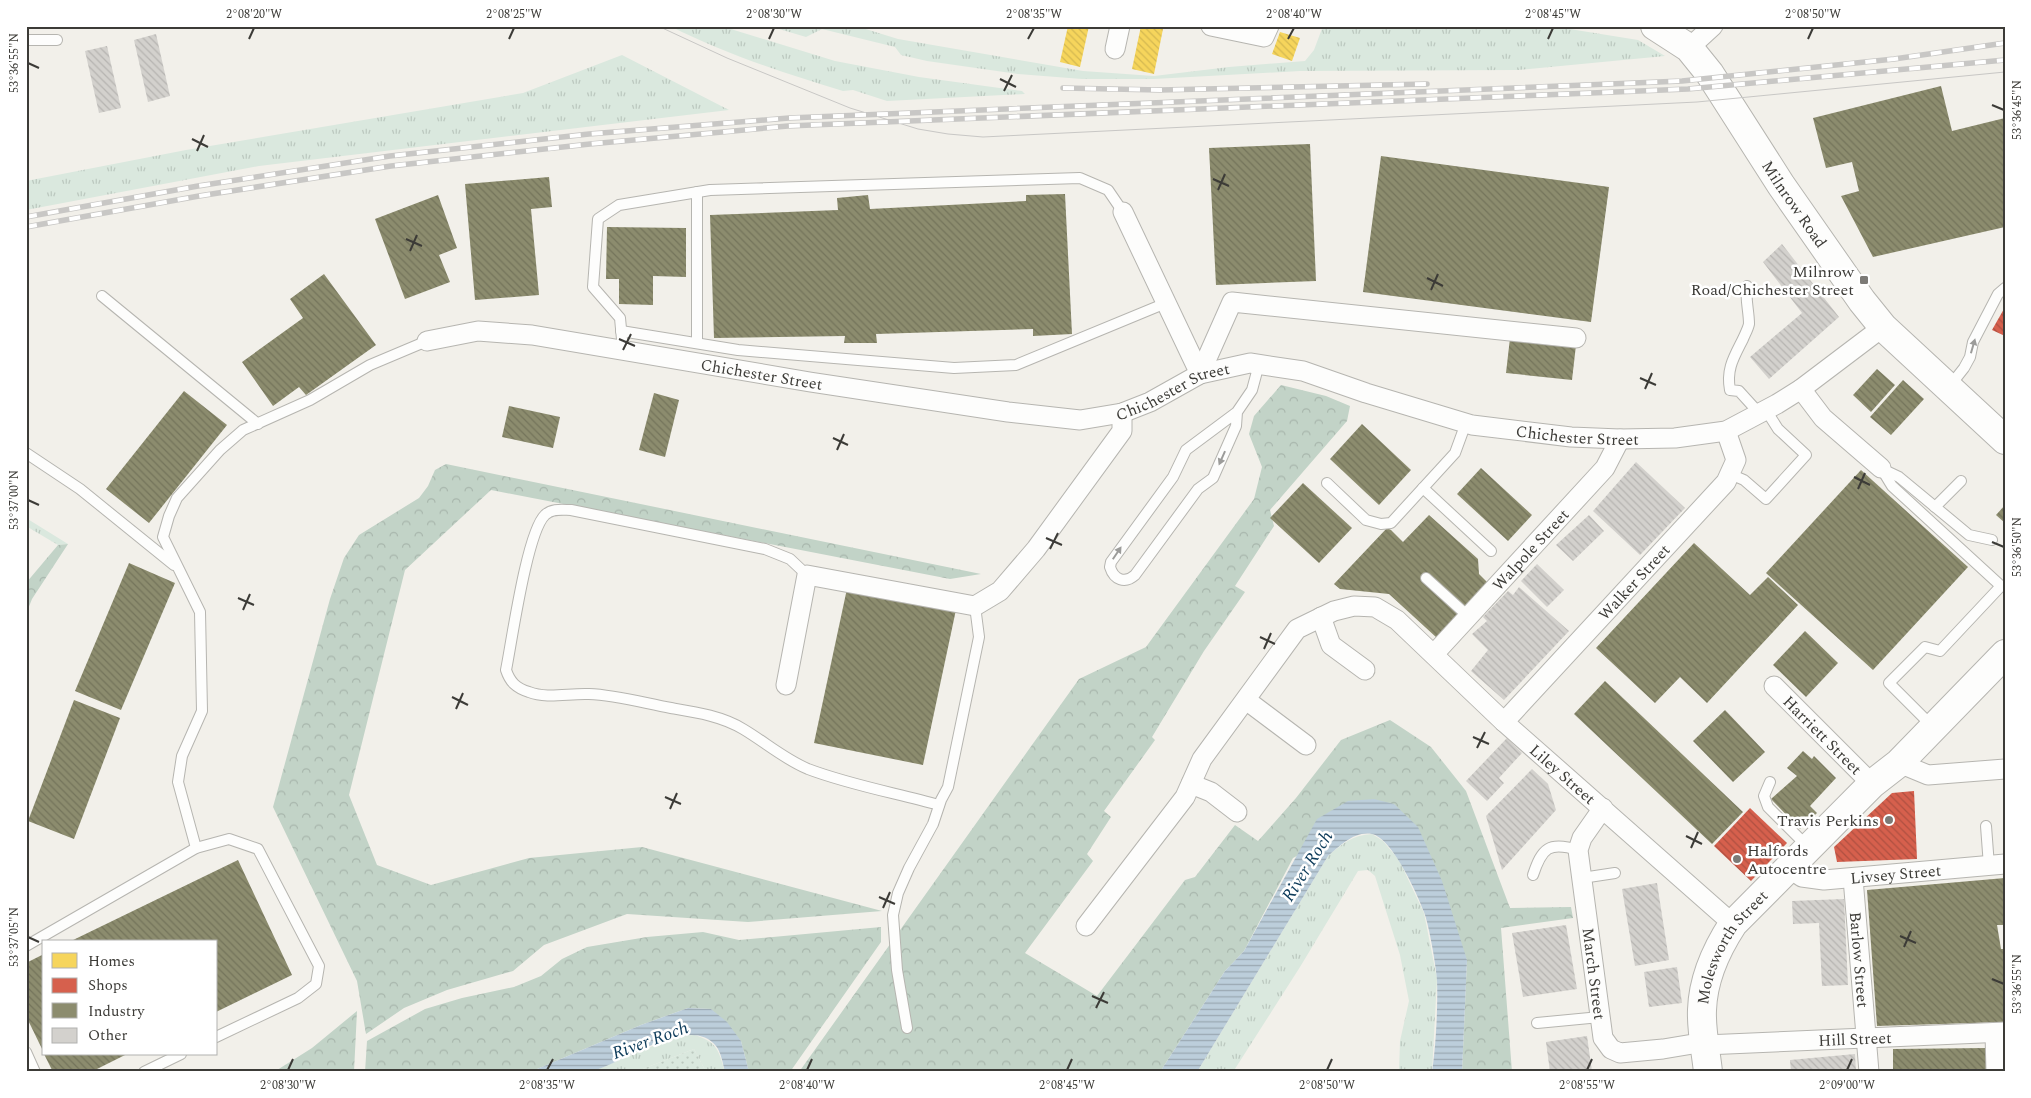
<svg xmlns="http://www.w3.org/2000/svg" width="2031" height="1098" font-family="Spectral,serif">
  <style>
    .grass { fill: url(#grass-tufts) }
    .forest { fill: url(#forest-crowns) }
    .garden { fill: url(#garden-dots) }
    .water { fill: url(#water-rules) }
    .homes { fill: url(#homes-back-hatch) }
    .shops { fill: url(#shops-back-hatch) }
    .industry { fill: url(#industry-back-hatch) }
    .building { fill: url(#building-back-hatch) }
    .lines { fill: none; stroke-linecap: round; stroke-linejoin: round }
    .service-casing { stroke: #b6b5b0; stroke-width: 12 }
    .minor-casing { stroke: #b6b5b0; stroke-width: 21 }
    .primary-casing { stroke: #b6b5b0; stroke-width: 30 }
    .service { stroke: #fdfdfc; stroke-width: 10 }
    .minor { stroke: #fdfdfc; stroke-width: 19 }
    .primary { stroke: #fdfdfc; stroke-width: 28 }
    .tram { stroke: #c8c7c5; stroke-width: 1 }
    .rail-casing { stroke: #c8c7c5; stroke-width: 5.5 }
    .rail { stroke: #fff; stroke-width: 4; stroke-dasharray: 11; stroke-linecap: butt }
    .oneway { fill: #9c9c9a }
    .ticks { fill: none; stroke: #3c3b37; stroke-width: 2 }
    .poi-dot { fill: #7c7a76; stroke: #fff; stroke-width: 2 }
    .labels { text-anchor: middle; stroke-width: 5; stroke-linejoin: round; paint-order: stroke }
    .street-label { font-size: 16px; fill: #3c3b37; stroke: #fff }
    .poi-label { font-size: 16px; fill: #3c3b37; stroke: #fff; text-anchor: end }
    .water-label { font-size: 18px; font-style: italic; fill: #0d3b5a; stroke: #fff }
    .neatline { fill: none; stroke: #3c3b37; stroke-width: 2 }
    .ticks-label { font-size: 12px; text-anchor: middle; fill: #3c3b37 }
  </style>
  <defs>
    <pattern id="grass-tufts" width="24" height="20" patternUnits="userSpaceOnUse" patternTransform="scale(1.25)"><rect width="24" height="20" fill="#dae8de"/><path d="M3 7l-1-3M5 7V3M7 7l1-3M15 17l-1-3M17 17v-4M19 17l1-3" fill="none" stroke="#bcc8bf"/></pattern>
    <pattern id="forest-crowns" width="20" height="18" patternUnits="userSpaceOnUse" patternTransform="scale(1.25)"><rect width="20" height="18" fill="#c2d3c7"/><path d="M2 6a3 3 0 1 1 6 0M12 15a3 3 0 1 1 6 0" fill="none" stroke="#a8b6ac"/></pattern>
    <pattern id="garden-dots" width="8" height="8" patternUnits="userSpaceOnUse" patternTransform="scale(1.25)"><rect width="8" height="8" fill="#dae8de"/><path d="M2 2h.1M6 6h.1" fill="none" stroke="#bcc8bf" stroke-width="1.8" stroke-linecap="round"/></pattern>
    <pattern id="water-rules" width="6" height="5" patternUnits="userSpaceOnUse" patternTransform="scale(1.25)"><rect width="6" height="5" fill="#bccedb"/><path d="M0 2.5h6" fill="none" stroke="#9aa8b2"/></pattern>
    <pattern id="homes-back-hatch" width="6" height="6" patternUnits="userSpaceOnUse" patternTransform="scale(1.25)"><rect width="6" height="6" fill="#f6d55c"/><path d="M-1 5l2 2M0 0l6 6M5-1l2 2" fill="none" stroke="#d4b851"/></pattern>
    <pattern id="shops-back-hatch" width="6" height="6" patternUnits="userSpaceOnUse" patternTransform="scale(1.25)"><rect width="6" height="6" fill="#d6604d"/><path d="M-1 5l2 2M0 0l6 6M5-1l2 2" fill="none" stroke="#af5041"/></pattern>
    <pattern id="industry-back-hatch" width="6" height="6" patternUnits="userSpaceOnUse" patternTransform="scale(1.25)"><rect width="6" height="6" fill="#8c8c6e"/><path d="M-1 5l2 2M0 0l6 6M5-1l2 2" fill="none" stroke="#74745b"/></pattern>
    <pattern id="building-back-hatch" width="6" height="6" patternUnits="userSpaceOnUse" patternTransform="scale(1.25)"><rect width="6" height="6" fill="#d3d1cd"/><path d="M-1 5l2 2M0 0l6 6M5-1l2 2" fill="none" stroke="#b6b4b1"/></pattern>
  </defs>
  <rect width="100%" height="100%" fill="#f2f0ea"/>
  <g class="grass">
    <path d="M 670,26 L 721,26 L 835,61 L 919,77 L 1022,91 L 1025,94 L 887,101 L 853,90 L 843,91 C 784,73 725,54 670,26 Z"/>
    <polygon points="769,26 856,26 898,39 1083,71 1154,76 1229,67 1305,61 1314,50 1323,26 1551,26 1638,40 1665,56 1518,70 1300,71 1154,79 1082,79 1018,74 927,61 901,55 895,47 822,29 806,37"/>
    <polygon points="622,55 729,110 259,166 26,210 26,181 186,150 523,93"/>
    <polygon points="26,518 68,544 58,545 26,526"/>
    <path d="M 1372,834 L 1383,841 L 1399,860 L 1424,913 L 1437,979 L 1432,1072 L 1399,1072 L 1400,1041 L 1409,1001 L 1400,955 L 1375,876 L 1368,870 L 1358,871 L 1300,967 L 1233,1072 L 1197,1072 L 1328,856 C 1343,843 1353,835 1372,834 Z"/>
    <path d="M 692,1034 C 717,1042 718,1048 725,1072 L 706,1072 L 694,1049 L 635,1072 L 591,1072 L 670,1039 Z"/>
  </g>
  <g class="forest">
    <polygon points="1281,385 1326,396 1350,406 1347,421 1270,510 1274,526 1235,586 1245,592 1204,651 1152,737 1155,740 1104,811 1111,817 1087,854 1093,861 1025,953 1097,996 1185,880 1195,877 1235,825 1258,841 1296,798 1341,740 1390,720 1431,747 1466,791 1510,908 1571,907 1573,918 1501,928 1512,1072 1462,1072 1467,960 1394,804 1293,858 1244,951 1225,971 1160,1072 799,1072 1079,679 1146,647 1254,499 1262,467 1249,434 1254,416"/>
    <polygon points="446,464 981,574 950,579 491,490 405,570 349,795 377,865 431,885 529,858 642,847 882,911 748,922 627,914 544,945 513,971 447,990 404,1008 366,1034 357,981 273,807 330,599 344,558 359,535 419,498 428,486 435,470"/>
    <polygon points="68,544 32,599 26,614 26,583 58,545"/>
    <polygon points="881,927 881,942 790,1072 749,1072 741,1041 711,1009 688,1008 641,1025 530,1072 365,1072 367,1041 425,1009 462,998 514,987 541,976 562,959 587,947 647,937 703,932 739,940"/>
    <polygon points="357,1011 354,1072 274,1072 312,1048"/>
  </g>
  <polygon class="garden" points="694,1049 706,1072 635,1072"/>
  <g class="water">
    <path d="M 1374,799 L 1394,804 L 1418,827 L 1442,881 L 1467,960 L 1462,1072 L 1432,1072 C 1436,1046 1438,1006 1437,980 C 1436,965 1429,925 1424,912 C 1417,893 1392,838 1372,834 C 1354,831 1340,846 1328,856 L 1197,1072 L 1160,1072 L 1225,971 L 1244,951 L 1317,819 L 1348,801 Z"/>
    <path d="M 688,1008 L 711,1009 L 727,1022 L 741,1041 L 749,1072 L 725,1072 C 723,1064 721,1052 716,1046 C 690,1013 622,1064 592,1071 C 578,1075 545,1072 530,1072 L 641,1025 Z"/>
  </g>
  <g class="homes">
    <polygon points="1068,26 1089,26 1080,67 1060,62"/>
    <polygon points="1141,26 1163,29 1154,74 1132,69"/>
    <polygon points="1280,32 1300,38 1292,61 1272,54"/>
  </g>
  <g class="shops">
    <polygon points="2005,307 2005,336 1992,330"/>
    <polygon points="1914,791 1917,859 1837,862 1834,847 1892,793"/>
    <polygon points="1750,808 1787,843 1751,881 1714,846"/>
  </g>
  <g class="industry">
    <polygon points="1941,86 1952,131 2005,118 2005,227 1873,257 1841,196 1859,191 1852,162 1826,168 1813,118"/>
    <polygon points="1310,144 1316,281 1216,285 1209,148"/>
    <polygon points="1381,156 1609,187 1591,322 1363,292"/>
    <polygon points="549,177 552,207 531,209 539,295 475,300 465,184"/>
    <polygon points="1065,194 1072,334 1033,336 1033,329 876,334 877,343 844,343 845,336 714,338 710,215 838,210 837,198 868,195 870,209 1026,201 1026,195"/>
    <polygon points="438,195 457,248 439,255 450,282 405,299 375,219"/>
    <polygon points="607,227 686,228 686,277 653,276 653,305 619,304 619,279 606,279"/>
    <polygon points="324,274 376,345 306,395 299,387 273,406 242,362 303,318 290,299"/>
    <polygon points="1510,338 1576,345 1572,380 1506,373"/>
    <polygon points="1877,369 1895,385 1871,412 1853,395"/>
    <polygon points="1903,380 1924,399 1891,435 1870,417"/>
    <polygon points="184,391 227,425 149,523 106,489"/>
    <polygon points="654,393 679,400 665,457 639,450"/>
    <polygon points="509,406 560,417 553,448 502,437"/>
    <polygon points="1362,424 1411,470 1379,505 1330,459"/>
    <polygon points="1481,468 1532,515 1508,541 1457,494"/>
    <polygon points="1861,470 1968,567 1873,670 1766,573"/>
    <polygon points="1303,483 1352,528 1319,563 1270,518"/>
    <polygon points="2005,505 2005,523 1996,515"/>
    <polygon points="1429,515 1478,559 1479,574 1487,582 1437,638 1389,594 1340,589 1334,584 1387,528 1391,530 1403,542"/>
    <polygon points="1694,543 1750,595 1768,577 1798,605 1707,703 1680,677 1655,703 1596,648"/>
    <polygon points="129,563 175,583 121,710 75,691"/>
    <polygon points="848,584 957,605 923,765 814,743"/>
    <polygon points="1805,631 1838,663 1806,697 1773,665"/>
    <polygon points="1605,681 1743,812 1712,844 1574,714"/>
    <polygon points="74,700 120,718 74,839 28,821"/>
    <polygon points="1725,710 1765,752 1733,782 1693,741"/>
    <polygon points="1803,751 1812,759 1814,756 1836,778 1810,806 1817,813 1800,829 1771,799 1797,776 1787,768"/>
    <polygon points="238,860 292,975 216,1012 216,942 69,942"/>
    <polygon points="2005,878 2005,925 1997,925 2001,949 2005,949 2005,1022 1877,1026 1867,890"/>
    <polygon points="44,954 44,1053 26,1016 26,963"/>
    <polygon points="1987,1048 1987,1072 1893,1072 1893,1049"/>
    <polygon points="44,1054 127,1054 91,1072 53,1072"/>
  </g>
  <g class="building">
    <polygon points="156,34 170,96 148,102 134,40"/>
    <polygon points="107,46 121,108 99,113 85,51"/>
    <polygon points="1782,244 1839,317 1769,379 1750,357 1802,313 1763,262"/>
    <polygon points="1636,462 1685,508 1640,555 1593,511"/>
    <polygon points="1589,515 1604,531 1573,561 1556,545"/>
    <polygon points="1537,564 1564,590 1547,607 1521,581"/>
    <polygon points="1519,587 1569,631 1504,700 1471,671 1488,650 1472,634 1487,621 1483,617 1508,591 1513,595"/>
    <polygon points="1507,738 1522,753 1499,778 1504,783 1487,801 1466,781"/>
    <polygon points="1532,769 1548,784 1556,810 1502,870 1486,816"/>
    <polygon points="1657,883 1669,960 1635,966 1622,889"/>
    <polygon points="1844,899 1848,985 1822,986 1819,923 1793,924 1792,901"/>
    <polygon points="1566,925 1577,989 1523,997 1512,933"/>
    <polygon points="1677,967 1682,1003 1649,1007 1644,972"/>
    <polygon points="1587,1036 1592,1072 1550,1072 1546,1042"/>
    <polygon points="1855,1054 1856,1072 1791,1072 1790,1060"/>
  </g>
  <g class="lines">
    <g class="service-casing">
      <g id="service">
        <polyline points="26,40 57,40"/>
        <path d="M 1747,286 C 1745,299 1749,311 1749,324 C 1748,329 1745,334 1743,339 C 1734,357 1726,369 1730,390 L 1739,391 L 1759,413"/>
        <polyline points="102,296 258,424"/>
        <polyline points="621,331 738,350 954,368 1016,365 1166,303"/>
        <polyline points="697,343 697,192"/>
        <polyline points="623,350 620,318 593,287 598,219 619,205 710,190 1080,178 1108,190 1123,212"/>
        <polyline points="1949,387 1964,368 1970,357 1973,342 1998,294 2005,288"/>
        <path d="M 1237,412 L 1236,426 L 1213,478 L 1198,489 L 1135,575 C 1125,584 1114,580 1110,567 L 1111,562 L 1173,477 L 1186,450 L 1237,412 L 1252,390 L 1259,364"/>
        <polyline points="26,453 80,489 174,565"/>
        <polyline points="1881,468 1892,486 2001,586 1940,651 1925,647 1889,683 1933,727"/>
        <polyline points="1882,469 1899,477 1969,535 1992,540"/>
        <polyline points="1730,474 1744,480 1766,499 1806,455 1778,429 1766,410"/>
        <polyline points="1327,483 1366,520 1381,524 1391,523 1455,453 1466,423"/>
        <polyline points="1423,488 1491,551"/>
        <polyline points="1935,507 1961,481"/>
        <path d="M 807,575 L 790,559 L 765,549 L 571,510 C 563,510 552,508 545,515 C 527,532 512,640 506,670 C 510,682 516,688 529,692 C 547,699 569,693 589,694 C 616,695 644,703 671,708 C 695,712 722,716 743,729 C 765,742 784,759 808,769 C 850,785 896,793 939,805"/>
        <polyline points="1426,578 1469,617"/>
        <polyline points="1770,782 1764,796 1768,807 1808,847"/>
        <polyline points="1986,826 1989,866"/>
        <polyline points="196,848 178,782 182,756 202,711 200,612 163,537 169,516 177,498 220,450 243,430 310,400 370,365 427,341"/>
        <path d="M 1533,875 C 1542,848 1549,841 1578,850"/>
        <polyline points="1582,878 1615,873"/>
        <polyline points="26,946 196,848 229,839 258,849 319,966 316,984 298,998 216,1037"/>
        <polyline points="1537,1023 1600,1017"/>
        <polyline points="907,1028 897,970 893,915 898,893 909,868 933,824 941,800 948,787 979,637 975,606"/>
        <polyline points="26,1052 35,1072"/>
        <polyline points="144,1072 181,1054"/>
      </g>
    </g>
    <g class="minor-casing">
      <g id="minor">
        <polyline points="1211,26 1264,37 1269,26"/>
        <polyline points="1689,48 1713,26"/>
        <polyline points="1115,49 1120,26"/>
        <polyline points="1123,212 1200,374"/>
        <path id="s1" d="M 427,341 L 478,331 L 532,335 L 810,382 L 1008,412 L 1080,420 L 1122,413 L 1150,402 L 1200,374 L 1250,363 L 1303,371 L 1366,393 L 1472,425 L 1571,437 L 1620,439 L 1675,438 L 1726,431 L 1777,404 L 1801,389 L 1883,327"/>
        <polyline points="1200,374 1232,302 1576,338"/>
        <polyline points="1801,389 1823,418 1881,468"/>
        <polyline points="1321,617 1331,645 1365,670"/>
        <path id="s2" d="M 1434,654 L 1605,468 L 1620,439"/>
        <polyline points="786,685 807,575 975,606 1000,591 1036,549 1122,431 1122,413"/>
        <path id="s3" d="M 1774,686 L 1872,784"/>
        <polyline points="1246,700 1306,745"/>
        <path id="s4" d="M 1504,722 L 1726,482 L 1736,460 L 1726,431"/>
        <polyline points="1899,763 1928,775 2005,769"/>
        <polyline points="1191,784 1211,792 1237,812"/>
        <path id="s5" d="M 1603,808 L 1582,838 L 1578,850 L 1603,1038 L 1611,1049 L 1620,1053 L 1663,1049 L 1705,1042"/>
        <path id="s6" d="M 1789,868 L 1802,877 L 1824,880 L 2005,864"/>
        <path id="s7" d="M 1853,878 L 1869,1072"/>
        <path id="s8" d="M 1086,926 L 1185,797 L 1202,759 L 1297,629 L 1334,611 L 1354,606 L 1375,607 L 1397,620 L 1504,722 L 1733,924"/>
        <polyline points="1995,1033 1996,1072"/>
        <path id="s9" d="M 1705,1045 L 2005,1032"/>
      </g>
    </g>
    <g class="primary-casing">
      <g id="primary">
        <path id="s10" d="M 1655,26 L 1689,48 L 1710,74 L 1781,185 L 1862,301 L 1883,327 L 2005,440"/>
        <path id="s11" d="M 1708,1072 C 1706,1052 1701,1030 1702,1010 C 1703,978 1716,950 1733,924 L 1872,784 L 1899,763 L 2005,654"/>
      </g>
    </g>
    <use href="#service" class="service"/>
    <use href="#minor" class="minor"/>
    <use href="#primary" class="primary"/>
    <polyline class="tram" points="658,26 727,58 850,108 918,129 948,134 983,137 1697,102 2005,72"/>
    <g class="rail-casing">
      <g id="rail">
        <polyline points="1063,88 1160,90 1427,84"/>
        <polyline points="26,217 198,186 390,156 589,134 789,118 1682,81 1894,59 2005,43"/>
        <polyline points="26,227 199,196 391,166 590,144 788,126 1688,89 2005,60"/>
      </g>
    </g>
    <use href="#rail" class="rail"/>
  </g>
  <defs><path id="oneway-solid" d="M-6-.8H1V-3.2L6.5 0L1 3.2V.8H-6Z" transform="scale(1.25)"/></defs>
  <g class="oneway">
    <use href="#oneway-solid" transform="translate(1973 346) rotate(-74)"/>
    <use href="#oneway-solid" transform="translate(1222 458) rotate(114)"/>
    <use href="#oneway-solid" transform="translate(1117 553) rotate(-56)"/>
  </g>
  <path class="ticks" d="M 249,39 L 254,28M 509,39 L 514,28M 769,39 L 774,28M 1028,39 L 1034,28M 1288,39 L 1294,28M 1548,39 L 1553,28M 1808,39 L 1813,28M 28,63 L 39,68M 1000,79 L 1016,87M 1004,91 L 1012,75M 1992,105 L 2004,110M 192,139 L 208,147M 197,151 L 204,135M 1213,179 L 1229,186M 1218,190 L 1225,174M 406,239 L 422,246M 410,251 L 417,235M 1427,278 L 1443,286M 1431,290 L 1438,274M 619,339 L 635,346M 623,350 L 631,334M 1640,378 L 1656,385M 1645,389 L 1652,373M 833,438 L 848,445M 837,450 L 844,434M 1854,477 L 1870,485M 1858,489 L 1865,473M 28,500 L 39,505M 1046,538 L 1062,545M 1992,542 L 2004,547M 1050,549 L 1058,533M 238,598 L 254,605M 243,610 L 250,594M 1260,637 L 1275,644M 1264,649 L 1271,633M 452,697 L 468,705M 456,709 L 463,693M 1473,737 L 1489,744M 1477,748 L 1485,732M 665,797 L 681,804M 670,809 L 677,793M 1686,836 L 1702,844M 1691,848 L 1698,832M 879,897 L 895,904M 883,908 L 890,892M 1900,936 L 1916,943M 28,937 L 39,942M 1904,947 L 1911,931M 1992,979 L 2004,984M 1092,996 L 1108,1003M 1096,1008 L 1104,992M 288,1070 L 293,1059M 547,1070 L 553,1059M 807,1070 L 812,1059M 1067,1070 L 1072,1059M 1327,1070 L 1332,1059M 1587,1070 L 1592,1059M 1847,1070 L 1852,1059"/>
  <g class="poi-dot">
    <rect x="1859" y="275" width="10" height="10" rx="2.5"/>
    <circle cx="1889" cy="820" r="5"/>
    <circle cx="1737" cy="859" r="5"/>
  </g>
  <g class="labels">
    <g class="street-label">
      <text dy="6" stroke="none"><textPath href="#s10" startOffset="229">Milnrow Road</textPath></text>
      <text dy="6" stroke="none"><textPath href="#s1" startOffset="339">Chichester Street</textPath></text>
      <text dy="6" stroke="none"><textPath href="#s1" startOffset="759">Chichester Street</textPath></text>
      <text dy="6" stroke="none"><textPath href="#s1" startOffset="1179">Chichester Street</textPath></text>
      <text dy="6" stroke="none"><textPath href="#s2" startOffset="142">Walpole Street</textPath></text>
      <text dy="6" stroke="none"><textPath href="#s4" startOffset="191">Walker Street</textPath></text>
      <text dy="6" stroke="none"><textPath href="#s3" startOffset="69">Harriett Street</textPath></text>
      <text dy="6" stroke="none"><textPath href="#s8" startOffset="700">Liley Street</textPath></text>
      <text dy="6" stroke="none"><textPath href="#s6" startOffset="110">Livsey Street</textPath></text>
      <text dy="6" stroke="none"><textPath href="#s11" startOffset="134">Molesworth Street</textPath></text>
      <text dy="6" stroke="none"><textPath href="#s7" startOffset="82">Barlow Street</textPath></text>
      <text dy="6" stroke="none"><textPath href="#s5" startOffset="174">March Street</textPath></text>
      <text dy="6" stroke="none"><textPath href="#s9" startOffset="150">Hill Street</textPath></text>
    </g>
    <g class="poi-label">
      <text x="1854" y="277">Milnrow<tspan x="1854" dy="18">Road/Chichester Street</tspan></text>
      <text x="1879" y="826">Travis Perkins</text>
      <text x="1747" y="856" text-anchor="start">Halfords<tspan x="1747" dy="18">Autocentre</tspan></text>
    </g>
    <g class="water-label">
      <text transform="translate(1307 866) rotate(-58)" y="6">River Roch</text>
      <text transform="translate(650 1040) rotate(-20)" y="6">River Roch</text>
    </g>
  </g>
  <rect width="2031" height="1098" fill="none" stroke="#ffffff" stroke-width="55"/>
  <rect x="42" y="940" width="175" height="115" fill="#ffffff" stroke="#b1b1af"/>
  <rect x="52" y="953" width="25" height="15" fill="#f6d55c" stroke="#b1b1af"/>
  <text x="88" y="966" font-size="15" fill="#3c3b37">Homes</text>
  <rect x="52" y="978" width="25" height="15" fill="#d6604d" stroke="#b1b1af"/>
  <text x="88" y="990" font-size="15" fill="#3c3b37">Shops</text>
  <rect x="52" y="1003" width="25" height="15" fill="#8c8c6e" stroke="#b1b1af"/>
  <text x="88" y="1016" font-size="15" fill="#3c3b37">Industry</text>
  <rect x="52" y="1028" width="25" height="15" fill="#d3d1cd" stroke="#b1b1af"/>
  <text x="88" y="1040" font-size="15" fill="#3c3b37">Other</text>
  <rect x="28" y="28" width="1976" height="1042" class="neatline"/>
  <g class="ticks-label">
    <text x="254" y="18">2°08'20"W</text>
    <text x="514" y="18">2°08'25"W</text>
    <text x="774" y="18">2°08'30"W</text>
    <text x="1034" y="18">2°08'35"W</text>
    <text x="1294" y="18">2°08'40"W</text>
    <text x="1553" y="18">2°08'45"W</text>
    <text x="1813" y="18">2°08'50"W</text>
    <text transform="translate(14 63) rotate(-90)" y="4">53°36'55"N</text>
    <text transform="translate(2017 110) rotate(-90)" y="4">53°36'45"N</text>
    <text transform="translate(14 500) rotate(-90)" y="4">53°37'00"N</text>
    <text transform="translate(2017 547) rotate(-90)" y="4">53°36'50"N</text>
    <text transform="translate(14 937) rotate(-90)" y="4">53°37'05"N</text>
    <text transform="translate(2017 984) rotate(-90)" y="4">53°36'55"N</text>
    <text x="288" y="1089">2°08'30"W</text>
    <text x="547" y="1089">2°08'35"W</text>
    <text x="807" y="1089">2°08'40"W</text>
    <text x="1067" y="1089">2°08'45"W</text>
    <text x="1327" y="1089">2°08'50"W</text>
    <text x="1587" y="1089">2°08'55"W</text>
    <text x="1847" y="1089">2°09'00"W</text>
  </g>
</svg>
